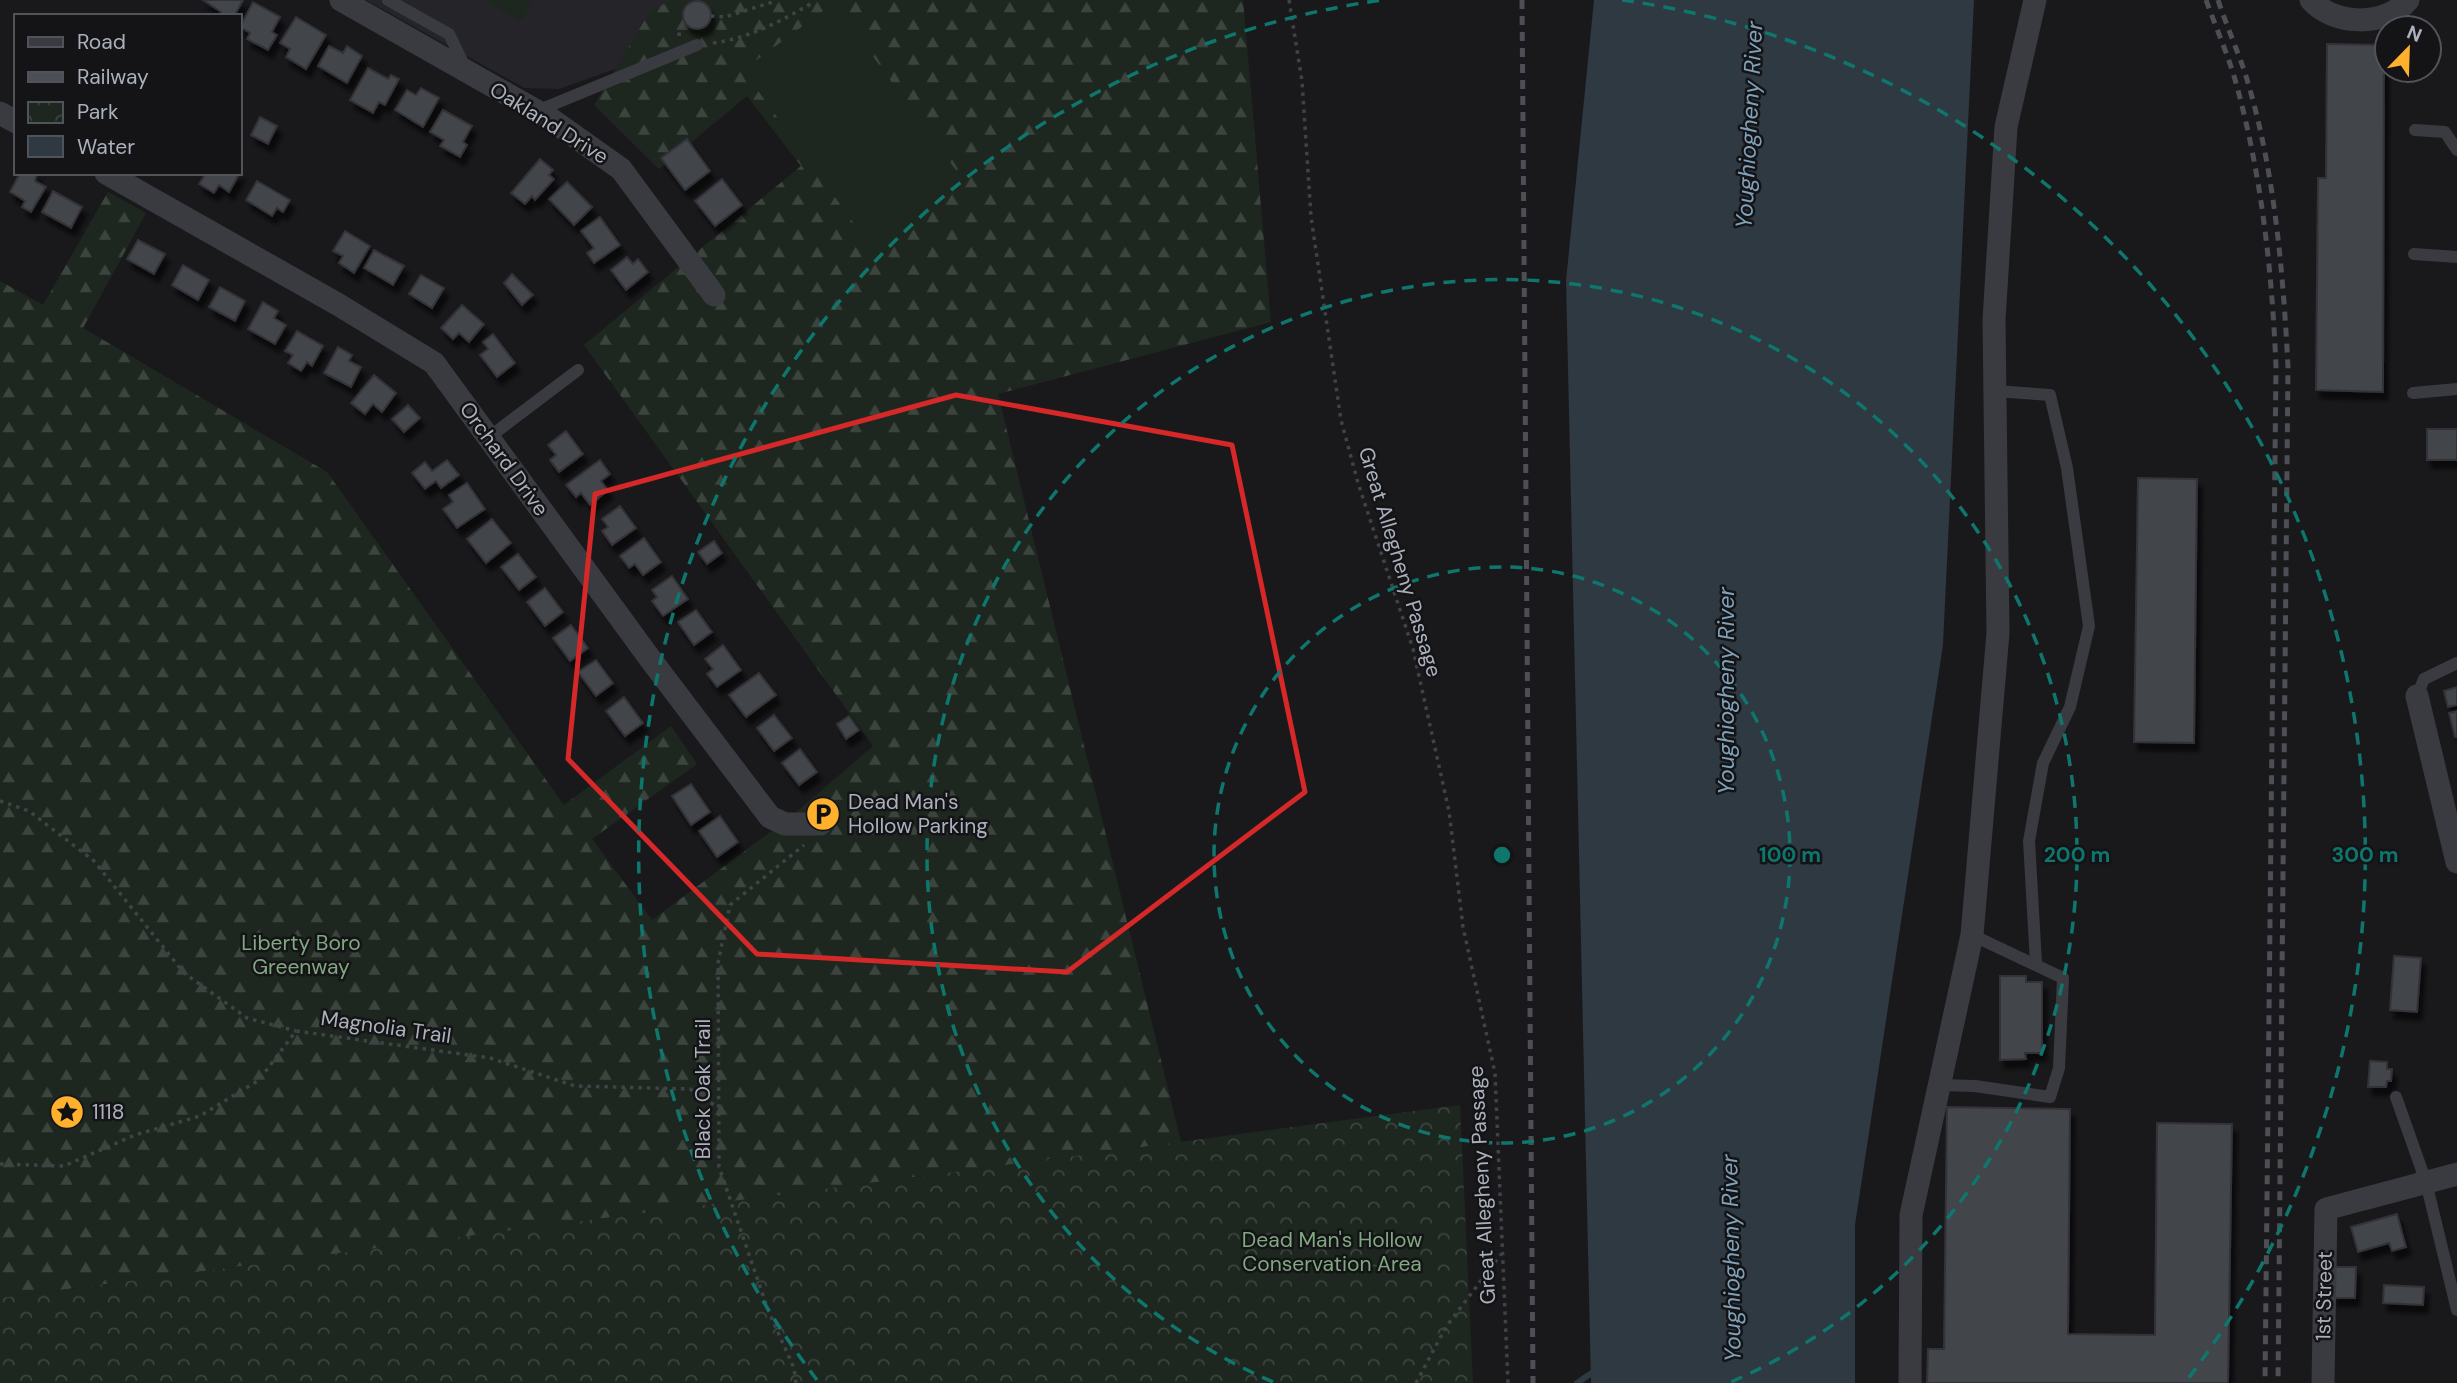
<svg xmlns="http://www.w3.org/2000/svg" width="2457" height="1383" font-family="'DM Sans',sans-serif">
  <style>
    .built { fill: #252529 }
    .forest { fill: url(#forest-firs) }
    .park { fill: url(#park-crowns) }
    .pitch { fill: #1e271f }
    .water { fill: #2e3941 }
    .lines { fill: none; stroke-linecap: round; stroke-linejoin: round }
    .stream { stroke: #2e3941; stroke-width: 6 }
    .building { fill: #434449; stroke: #333338; stroke-width: 2; filter: url(#shadow) }
    .path { stroke: #404248; stroke-width: 3.5; stroke-dasharray: 3.5 5; stroke-linecap: butt }
    .lane { stroke: #3a3b41; stroke-width: 12 }
    .street { stroke: #3a3b41; stroke-width: 23 }
    .rail { stroke: #4d4f56; stroke-width: 5; stroke-dasharray: 9 7; stroke-linecap: butt }
    .marked { fill: none; stroke: #d62828; stroke-width: 5; stroke-linejoin: round }
    .ring { fill: none; stroke: #0f766e; stroke-width: 3.5; stroke-dasharray: 12 9 }
    .labels { text-anchor: middle; stroke-width: 5; stroke-linejoin: round; paint-order: stroke }
    .street-label { font-size: 21px; fill: #abb1bc; stroke: #141417 }
    .poi-label { font-size: 21px; fill: #abb1bc; stroke: #141417; text-anchor: start }
    .park-label { font-size: 21px; fill: #80a981; stroke: #141417 }
    .water-label { font-size: 23px; font-style: italic; fill: #7fa1b9; stroke: #141417 }
    .centre { fill: #0f766e; stroke: #141417; stroke-width: 3.5 }
    .ring-label { font-size: 21px; text-anchor: middle; font-weight: bold; fill: #0f766e; stroke: #141417; stroke-width: 5; stroke-linejoin: round; paint-order: stroke }
  </style>
  <defs>
    <pattern id="forest-firs" width="22" height="20" patternUnits="userSpaceOnUse" patternTransform="scale(1.75)"><rect width="22" height="20" fill="#1e271f"/><path d="M5 1l3.5 6h-7zM16 11l3.5 6h-7z" fill="#3c443e"/></pattern>
    <pattern id="park-crowns" width="20" height="18" patternUnits="userSpaceOnUse" patternTransform="scale(1.75)"><rect width="20" height="18" fill="#1e271f"/><path d="M2 6a3 3 0 1 1 6 0M12 15a3 3 0 1 1 6 0" fill="none" stroke="#3c443e"/></pattern>
    <filter id="shadow"><feDropShadow dx="4.5" dy="8" stdDeviation="2" flood-color="#0009"/></filter>
  </defs>
  <rect width="100%" height="100%" fill="#19191c"/>
  <polygon class="built" points="366,0 808,0 559,89 524,88"/>
  <polygon class="forest" points="670,0 1243,0 1271,322 998,394 1181,1142 0,1298 0,281 43,305 108,192 146,213 83,328 327,472 564,805 671,726 697,764 592,839 652,920 792,816 873,746 584,345 801,166 747,96 659,169 594,105 649,13"/>
  <polygon class="park" points="1460,1105 1473,1383 0,1383 0,1298"/>
  <g class="pitch">
    <polygon points="483,0 532,0 521,21"/>
    <polygon points="834,3 963,180 871,247 743,70"/>
  </g>
  <polygon class="water" points="1594,0 1974,0 1943,645 1855,1225 1855,1383 1591,1383 1566,281"/>
  <g class="lines">
    <polyline class="stream" points="1577,1383 1596,1370"/>
  </g>
  <g class="building">
    <polygon points="203,0 243,0 236,13 239,16 219,16 221,12"/>
    <circle cx="697" cy="15" r="14"/>
    <polygon points="253,2 280,17 272,32 277,35 268,50 247,39 250,33 240,27"/>
    <polygon points="296,17 326,35 306,69 286,57 290,49 280,43"/>
    <polygon points="2327,44 2384,45 2383,392 2316,390 2318,178 2326,178"/>
    <polygon points="329,46 343,53 347,46 362,56 347,83 318,66"/>
    <polygon points="368,68 388,79 391,75 399,79 385,105 379,102 373,113 350,100"/>
    <polygon points="421,88 439,98 423,127 395,110 407,90 416,95"/>
    <polygon points="443,110 472,126 463,142 467,145 460,157 440,146 444,140 430,132"/>
    <polygon points="260,117 277,126 268,144 251,135"/>
    <polygon points="687,139 710,171 685,190 661,158"/>
    <polygon points="540,159 553,170 549,175 554,179 535,200 532,196 525,204 511,193"/>
    <polygon points="240,171 241,171 229,192 219,185 214,193 199,184 206,173 240,173"/>
    <polygon points="20,173 37,173 35,181 46,187 31,212 22,207 25,201 10,192"/>
    <polygon points="722,179 742,205 715,226 695,201"/>
    <polygon points="257,181 290,200 283,212 277,208 272,216 246,200"/>
    <polygon points="567,182 592,207 574,225 549,199"/>
    <polygon points="53,191 82,207 71,228 42,212"/>
    <polygon points="600,217 620,245 594,263 587,253 594,248 581,231"/>
    <polygon points="345,231 370,246 354,273 339,263 343,256 333,251"/>
    <polygon points="138,240 165,254 154,274 127,259"/>
    <polygon points="374,250 404,266 393,285 364,268"/>
    <polygon points="627,257 633,264 638,259 648,272 626,290 611,270"/>
    <polygon points="183,265 209,280 198,300 172,285"/>
    <polygon points="512,274 533,295 522,305 504,283"/>
    <polygon points="421,275 444,288 432,308 409,294"/>
    <polygon points="220,287 245,301 235,321 209,307"/>
    <polygon points="263,302 278,311 274,318 286,325 275,344 248,329"/>
    <polygon points="462,305 484,324 469,342 459,333 453,339 441,328"/>
    <polygon points="297,331 323,346 312,366 307,362 301,371 288,363 293,355 285,351"/>
    <polygon points="493,334 515,363 497,377 480,355 488,349 483,342"/>
    <polygon points="338,347 352,355 349,361 361,367 351,387 324,373"/>
    <polygon points="374,375 396,393 382,412 373,404 365,414 351,403"/>
    <polygon points="408,405 420,418 404,432 392,419"/>
    <rect x="2427" y="429" width="30" height="31"/>
    <polygon points="566,431 583,454 559,472 550,460 556,455 548,445"/>
    <polygon points="447,460 459,475 441,488 436,481 425,489 412,473 425,462 432,471"/>
    <polygon points="600,460 610,474 601,481 608,490 590,505 581,493 576,497 566,485"/>
    <polygon points="2138,478 2197,479 2194,743 2134,742"/>
    <polygon points="467,483 485,509 457,528 443,509 453,502 449,495"/>
    <polygon points="620,506 636,528 612,545 602,531 608,527 602,519"/>
    <polygon points="492,519 511,543 486,563 467,539"/>
    <polygon points="644,538 661,562 643,575 635,564 629,568 620,556"/>
    <polygon points="714,541 722,553 707,564 698,552"/>
    <polygon points="518,554 536,577 519,590 501,567"/>
    <polygon points="672,576 688,599 663,616 652,601 657,597 652,590"/>
    <polygon points="545,588 563,612 545,626 527,602"/>
    <polygon points="696,610 712,632 694,645 678,622"/>
    <polygon points="571,625 588,648 570,661 553,638"/>
    <polygon points="723,645 741,670 717,687 707,674 713,669 705,659"/>
    <polygon points="596,660 613,683 596,696 578,672"/>
    <polygon points="759,673 776,695 746,717 729,695"/>
    <polygon points="2457,687 2457,705 2448,707 2444,691"/>
    <polygon points="624,697 643,723 625,736 606,711"/>
    <polygon points="2457,711 2457,737 2455,737 2449,713"/>
    <polygon points="774,715 792,738 774,751 757,728"/>
    <polygon points="849,716 859,730 846,739 837,724"/>
    <polygon points="800,749 817,772 799,785 782,763"/>
    <polygon points="691,784 710,812 691,825 672,796"/>
    <polygon points="720,816 738,842 717,857 699,831"/>
    <polygon points="2394,956 2421,958 2417,1012 2390,1010"/>
    <polygon points="2000,976 2026,976 2026,982 2042,982 2042,1053 2025,1053 2026,1059 2000,1060"/>
    <polygon points="2370,1061 2387,1062 2387,1069 2392,1069 2391,1081 2387,1081 2386,1087 2368,1087"/>
    <polygon points="1947,1107 2070,1109 2068,1334 2155,1335 2157,1123 2232,1124 2228,1383 1927,1383 1928,1349 1944,1349"/>
    <polygon points="2397,1214 2406,1247 2392,1251 2389,1243 2358,1252 2351,1227"/>
    <polygon points="2334,1267 2356,1267 2355,1298 2333,1298"/>
    <polygon points="2384,1285 2424,1287 2423,1305 2383,1303"/>
  </g>
  <g class="lines">
    <g class="path">
      <polyline points="1289,0 1302,81 1311,217 1341,420 1358,483 1413,649 1449,811 1463,927 1495,1073 1508,1383"/>
      <polyline points="711,16 725,17 776,1"/>
      <polyline points="679,36 680,28 686,22"/>
      <path d="M 713,43 C 750,38 781,21 814,2"/>
      <polyline points="0,801 29,811 94,861 184,973 247,1018 296,1031"/>
      <polyline points="0,1164 64,1166 135,1135 200,1116 259,1080 296,1031 490,1058 575,1086 690,1089 717,1107"/>
      <polyline points="796,1383 794,1368 768,1310 719,1167 718,963 730,905 804,845"/>
      <polyline points="1416,1383 1446,1327 1501,1254"/>
    </g>
    <g class="lane">
      <polyline points="388,0 449,34 466,69"/>
      <polyline points="537,111 697,45"/>
      <polyline points="2415,130 2445,132 2457,150"/>
      <polyline points="2414,254 2457,257"/>
      <polyline points="1995,391 2050,395 2067,468 2089,626 2070,707 2043,763 2029,841 2036,963"/>
      <polyline points="2413,393 2457,389"/>
      <polyline points="488,438 578,370"/>
      <polyline points="2417,696 2424,679 2457,663"/>
      <polyline points="1940,1085 1975,1086 2050,1097 2059,1068 2063,978 1972,935"/>
      <polyline points="2396,1097 2426,1182 2457,1310"/>
    </g>
    <g class="street">
      <polyline points="341,0 549,118 621,169 714,295"/>
      <path d="M 2311,0 C 2334,26 2386,27 2408,0"/>
      <polyline points="0,113 16,122"/>
      <polyline points="106,173 339,305 434,363 651,660 770,817 785,824 820,824"/>
      <polyline points="2417,696 2457,862"/>
      <polyline points="1910,1383 1911,1215 1972,935 1998,633 1994,320 2006,127 2035,0"/>
      <polyline points="2323,1383 2326,1209 2457,1174"/>
    </g>
    <g class="rail">
      <polyline points="1522,0 1533,1383"/>
      <path d="M 2206,0 C 2215,25 2226,50 2234,76 C 2261,170 2272,269 2276,367 L 2265,1383"/>
      <path d="M 2218,0 C 2226,24 2236,47 2244,70 C 2274,163 2283,270 2288,367 L 2278,1383"/>
    </g>
  </g>
  <path class="marked" d="M 956,395 L 1232,445 L 1305,792 L 1067,972 L 757,954 L 568,759 L 595,494 Z"/>
  <g class="ring">
    <circle cx="1502" cy="855" r="288"/>
    <path d="M1273 1382A575 575 0 1 1 1731 1382"/>
    <path d="M817 1380A863 863 0 0 1 1382 0M1622 0A863 863 0 0 1 2187 1380"/>
  </g>
  <defs>
    <g id="parking-disc" transform="scale(1.75)"><circle r="9.5" fill="#ffb12e" stroke="#141417"/><path d="M-3.5-5.5H1a3.5 3.5 0 0 1 0 7H-1V5.5H-3.5ZM-1-3.4V-.6H.8a1.4 1.4 0 0 0 0-2.8Z" fill="#111"/></g>
    <g id="sight-disc" transform="scale(1.75)"><circle r="9.5" fill="#ffb12e" stroke="#141417"/><path d="M0-6L1.8-2.2L6-1.7L2.9 1.2L3.7 5.4L0 3.3L-3.7 5.4L-2.9 1.2L-6-1.7L-1.8-2.2Z" fill="#111"/></g>
  </defs>
  <g fill-rule="evenodd">
    <use href="#parking-disc" x="823" y="814"/>
    <use href="#sight-disc" x="67" y="1112"/>
  </g>
  <g class="labels">
    <g class="street-label">
      <text transform="translate(549 123) rotate(32)" y="7">Oakland Drive</text>
      <text transform="translate(504 459) rotate(54)" y="7">Orchard Drive</text>
      <text transform="translate(1400 562) rotate(73)" y="7">Great Allegheny Passage</text>
      <text transform="translate(386 1027) rotate(8)" y="7">Magnolia Trail</text>
      <text transform="translate(703 1089) rotate(-90)" y="7">Black Oak Trail</text>
      <text transform="translate(1482 1185) rotate(-93)" y="7">Great Allegheny Passage</text>
      <text transform="translate(2324 1296) rotate(-89)" y="7">1st Street</text>
    </g>
    <g class="poi-label">
      <text x="848" y="809">Dead Man's<tspan x="848" dy="24">Hollow Parking</tspan></text>
      <text x="92" y="1119">1118</text>
    </g>
    <g class="park-label">
      <text x="301" y="950">Liberty Boro<tspan x="301" dy="24">Greenway</tspan></text>
      <text x="1332" y="1247">Dead Man's Hollow<tspan x="1332" dy="24">Conservation Area</tspan></text>
    </g>
    <g class="water-label">
      <text transform="translate(1749 125) rotate(-87)" y="8">Youghiogheny River</text>
      <text transform="translate(1726 691) rotate(-90)" y="8">Youghiogheny River</text>
      <text transform="translate(1731 1258) rotate(-91)" y="8">Youghiogheny River</text>
    </g>
  </g>
  <circle cx="1502" cy="855" r="10" class="centre"/>
  <g class="ring-label">
    <text x="1790" y="862">100 m</text>
    <text x="2077" y="862">200 m</text>
    <text x="2365" y="862">300 m</text>
  </g>
  <rect x="14" y="14" width="228" height="161" fill="#141417" stroke="#505359" stroke-width="2"/>
  <rect x="28" y="37" width="35" height="10" fill="#3a3b41" stroke="#505359" stroke-width="2"/>
  <text x="77" y="49" font-size="21" fill="#abb1bc">Road</text>
  <rect x="28" y="72" width="35" height="10" fill="#4d4f56" stroke="#505359" stroke-width="2"/>
  <text x="77" y="84" font-size="21" fill="#abb1bc">Railway</text>
  <rect x="28" y="102" width="35" height="21" fill="url(#park-crowns)" stroke="#505359" stroke-width="2"/>
  <text x="77" y="119" font-size="21" fill="#abb1bc">Park</text>
  <rect x="28" y="136" width="35" height="21" fill="#2e3941" stroke="#505359" stroke-width="2"/>
  <text x="77" y="154" font-size="21" fill="#abb1bc">Water</text>
  <g transform="translate(2408 49) rotate(23)"><circle r="33" fill="#141417" stroke="#505359" stroke-width="2"/>
  <path d="M0-5L12 26L0 18L-12 26Z" fill="#ffb12e"/>
  <text y="-10" font-size="19" font-weight="bold" text-anchor="middle" fill="#abb1bc">N</text>
  </g>
</svg>
